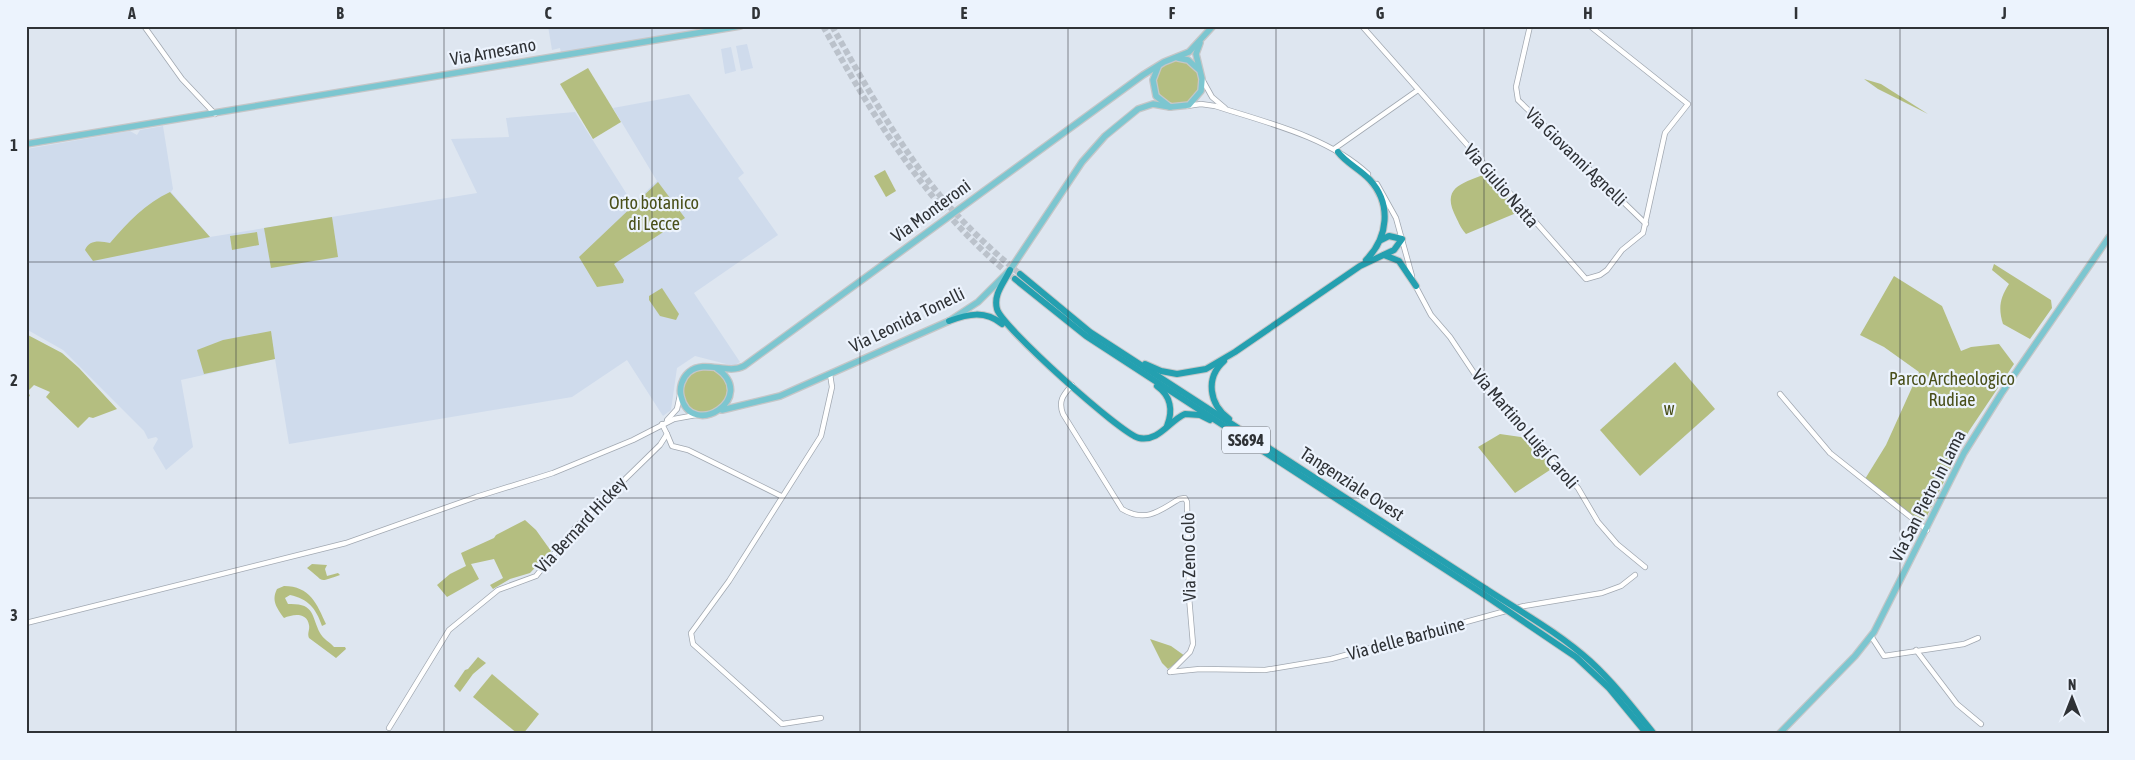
<svg xmlns="http://www.w3.org/2000/svg" width="2135" height="760" font-family="'Asap Condensed',sans-serif">
  <style>
    .built { fill: #cfdbec }
    .green { fill: #b4be80 }
    .lines { fill: none; stroke-linecap: round; stroke-linejoin: round }
    .highway-tunnel { stroke: #bbc2cb; stroke-width: 6; stroke-dasharray: 6 3; stroke-linecap: butt }
    .minor-casing { stroke: #a1a8b1; stroke-width: 6 }
    .major-casing { stroke: #c5c6c7; stroke-width: 8 }
    .highway-casing { stroke: #c5c6c7; stroke-width: 8 }
    .minor { stroke: #fff; stroke-width: 4.5 }
    .major { stroke: #7cc6d0; stroke-width: 5.5 }
    .highway { stroke: #24a0b0; stroke-width: 6 }
    .highway-bridge-casing { stroke: #c5c6c7; stroke-width: 8; stroke-linecap: butt }
    .highway-bridge { stroke: #24a0b0; stroke-width: 6 }
    .grid { fill: none; stroke: #2f3236; stroke-width: 1; stroke-opacity: 0.55 }
    .labels { text-anchor: middle; stroke-width: 4.5; stroke-linejoin: round; paint-order: stroke }
    .shield { fill: #ecf3fd; stroke: #686c72; stroke-width: 1 }
    .shield-label { font-size: 16px; font-weight: bold; fill: #2f3236 }
    .street-label { font-size: 18px; fill: #2f3236; stroke: #ecf3fd }
    .park-label { font-size: 18px; fill: #494f19; stroke: #ecf3fd }
    .neatline { fill: none; stroke: #2f3236; stroke-width: 2 }
    .grid-label { font-size: 16px; text-anchor: middle; font-weight: bold; fill: #2f3236 }
  </style>
  <rect width="100%" height="100%" fill="#dee6f0"/>
  <g class="built">
    <polygon points="548,26 710,26 703,30 590,48 589,47 586,49 561,53 560,48 552,50"/>
    <polygon points="747,44 753,68 741,71 736,46"/>
    <polygon points="731,47 736,71 725,74 721,49"/>
    <polygon points="689,94 744,173 738,178 778,235 694,293 740,362 734,366 695,356 677,368 671,410 663,416 627,360 572,397 289,444 275,359 181,380 193,447 166,470 153,448 158,439 156,437 148,439 144,431 63,350 26,329 26,149 130,131 137,135 140,130 163,126 173,189 171,192 210,237 477,193 451,139 509,137 506,118 575,112 633,204 657,181 613,108"/>
  </g>
  <g class="green">
    <circle cx="1178" cy="82" r="22"/>
    <polygon points="588,68 621,122 593,139 560,84"/>
    <polygon points="1864,79 1881,84 1928,114 1878,89"/>
    <polygon points="885,170 896,191 886,197 874,176"/>
    <path d="M 1487,173 L 1521,211 L 1466,234 C 1460,227 1458,221 1454,213 C 1442,185 1466,183 1487,173 Z"/>
    <polygon points="658,182 685,218 614,264 624,280 623,283 597,287 579,257"/>
    <path d="M 170,192 L 210,237 L 93,261 L 85,250 C 89,239 101,241 110,243 C 128,222 146,203 170,192 Z"/>
    <polygon points="332,217 338,257 271,268 264,228"/>
    <polygon points="257,232 259,245 232,250 230,236"/>
    <path d="M 1994,264 L 2051,300 L 2052,308 L 2030,339 L 2003,324 C 1998,308 2000,298 2009,284 L 1992,270 Z"/>
    <polygon points="1894,276 1942,306 1961,351 1971,347 1999,344 2014,364 1969,431 1927,516 1921,522 1865,479 1886,445 1919,372 1884,347 1860,335"/>
    <polygon points="662,288 679,314 676,320 660,316 649,300 649,296"/>
    <polygon points="271,331 275,359 204,374 197,350 223,340"/>
    <polygon points="26,334 62,353 79,368 117,409 93,418 89,417 78,428 46,397 50,392 34,385 28,391 30,396 26,398 26,374 29,375 29,368 26,368"/>
    <polygon points="1675,362 1715,409 1640,476 1600,430"/>
    <circle cx="705" cy="391" r="22"/>
    <polygon points="1500,434 1527,438 1542,458 1545,455 1556,466 1515,493 1478,447"/>
    <polygon points="525,520 536,530 551,551 530,573 510,579 493,589 490,585 503,578 494,559 471,564 479,579 447,597 437,585 450,574 466,566 461,553 494,538 496,535"/>
    <path d="M 312,564 L 327,565 L 325,569 L 327,576 L 338,573 L 340,575 C 316,583 326,582 307,568 Z"/>
    <path d="M 284,586 C 310,586 317,604 326,624 L 322,626 C 316,608 308,599 290,595 L 285,598 L 288,604 C 315,603 311,615 320,633 C 323,639 330,642 334,647 L 345,647 L 346,649 L 336,658 L 309,638 C 307,633 310,630 309,625 C 307,612 293,614 284,618 C 277,608 271,601 277,589 Z"/>
    <polygon points="1150,639 1171,646 1185,656 1168,669 1162,663"/>
    <polygon points="478,657 486,663 473,674 460,692 454,686 465,670 468,669"/>
    <polygon points="492,674 539,714 523,734 518,734 473,697"/>
  </g>
  <g class="lines">
    <g class="highway-tunnel">
      <path d="M 823,26 C 876,122 929,209 1015,279"/>
      <path d="M 832,26 C 866,86 903,154 949,206 C 971,231 995,253 1020,274"/>
    </g>
    <g class="minor-casing">
      <g id="minor">
        <polyline points="144,26 182,79 215,114"/>
        <polyline points="1362,26 1586,279 1600,275 1607,270 1622,250 1643,233 1665,133 1688,104 1590,26"/>
        <polyline points="1530,26 1516,87 1518,100 1646,224"/>
        <polyline points="1202,79 1212,97 1225,108"/>
        <path d="M 1187,106 L 1201,104 L 1215,106 C 1265,122 1329,137 1368,174"/>
        <polyline points="1334,149 1418,90"/>
        <polyline points="1377,184 1396,218 1412,276"/>
        <polyline points="1415,285 1431,315 1450,337 1482,385 1578,488 1598,522 1617,544 1645,567"/>
        <path d="M 1072,385 C 1063,395 1058,401 1063,414 L 1122,509 C 1145,523 1160,511 1179,499 L 1185,498 L 1187,502 L 1189,597 L 1193,644 L 1190,652 L 1170,672"/>
        <polyline points="1780,394 1830,453 1927,530"/>
        <polyline points="667,420 677,409 680,395"/>
        <polyline points="667,434 672,446 688,450 781,496"/>
        <polyline points="26,623 346,543 476,497 553,473 633,440 674,419 696,415"/>
        <polyline points="1871,636 1884,656 1964,644 1978,638"/>
        <polyline points="1916,650 1957,704 1981,724"/>
        <polyline points="1170,672 1200,669 1265,670 1331,659 1524,606 1602,593 1621,586 1635,575"/>
        <polyline points="821,718 782,724 693,644 691,633 729,581 821,436 832,387 830,374"/>
        <polyline points="389,728 449,630 498,590 536,576 575,528 660,445 667,434 662,424"/>
      </g>
    </g>
    <g class="major-casing">
      <g id="major">
        <polyline points="1178,58 1188,60 1198,69"/>
        <polyline points="1158,67 1153,80 1156,96 1170,107 1189,105 1201,91 1202,79 1196,54 1200,43"/>
        <polyline points="26,144 740,26"/>
        <path d="M 716,368 C 760,397 691,441 681,396 C 679,388 682,378 689,372 C 705,359 727,375 744,366 L 1143,75 L 1164,62 L 1189,52 L 1213,26"/>
        <polyline points="722,410 780,396 949,321 978,302 1010,270 1082,162 1105,136 1138,109 1153,104 1170,107"/>
        <polyline points="1779,734 1855,656 1874,632 1964,453 2001,394 2109,237"/>
      </g>
    </g>
    <g class="highway-casing">
      <g id="highway">
        <path d="M 1338,152 C 1346,163 1360,169 1370,180 C 1392,204 1388,238 1366,260"/>
        <polyline points="1384,255 1399,261 1416,286"/>
        <path d="M 1010,270 C 1004,283 993,294 997,309 C 1001,326 1121,434 1139,438 C 1159,442 1169,421 1185,414 L 1200,415 L 1210,420"/>
        <polyline points="1020,274 1090,332 1486,589"/>
        <polyline points="1015,279 1086,336 1483,594"/>
        <path d="M 949,321 C 968,314 985,310 1002,324"/>
        <path d="M 1224,361 C 1205,378 1209,404 1229,419"/>
        <polyline points="1145,364 1161,371 1177,374 1206,369 1235,352 1360,266 1394,250 1402,239 1389,236 1381,240"/>
        <path d="M 1157,386 C 1171,396 1173,411 1167,426"/>
      </g>
    </g>
    <use href="#minor" class="minor"/>
    <use href="#major" class="major"/>
    <use href="#highway" class="highway"/>
    <g class="highway-bridge-casing">
      <g id="highway-bridge">
        <path d="M 1486,589 C 1521,612 1559,633 1590,661 C 1614,683 1634,709 1654,734"/>
        <polyline points="1483,594 1576,657 1609,688 1647,734"/>
      </g>
    </g>
    <use href="#highway-bridge" class="highway-bridge"/>
  </g>
  <path class="grid" d="M 236,26 L 236,734M 444,26 L 444,734M 652,26 L 652,734M 860,26 L 860,734M 1068,26 L 1068,734M 1276,26 L 1276,734M 1484,26 L 1484,734M 1692,26 L 1692,734M 1900,26 L 1900,734M 26,262 L 2109,262M 26,498 L 2109,498"/>
  <g class="labels">
    <rect class="shield" x="1222" y="426.5" width="48" height="27" rx="4"/>
    <g class="shield-label">
      <text x="1246" y="446">SS694</text>
    </g>
    <g class="street-label">
      <text transform="translate(493 52) rotate(-10)" y="6">Via Arnesano</text>
      <text transform="translate(1576 157) rotate(44)" y="6">Via Giovanni Agnelli</text>
      <text transform="translate(1501 186) rotate(49)" y="6">Via Giulio Natta</text>
      <text transform="translate(931 211) rotate(-36)" y="6">Via Monteroni</text>
      <text transform="translate(907 320) rotate(-26)" y="6">Via Leonida Tonelli</text>
      <text transform="translate(1525 429) rotate(49)" y="6">Via Martino Luigi Caroli</text>
      <text transform="translate(1352 484) rotate(33)" y="6">Tangenziale Ovest</text>
      <text transform="translate(1928 496) rotate(-63)" y="6">Via San Pietro in Lama</text>
      <text transform="translate(581 525) rotate(-47)" y="6">Via Bernard Hickey</text>
      <text transform="translate(1189 557) rotate(-91)" y="6">Via Zeno Colò</text>
      <text transform="translate(1406 639) rotate(-15)" y="6">Via delle Barbuine</text>
    </g>
    <g class="park-label">
      <text x="654" y="209">Orto botanico<tspan x="654" dy="21">di Lecce</tspan></text>
      <text x="1952" y="385">Parco Archeologico<tspan x="1952" dy="21">Rudiae</tspan></text>
      <text x="1669" y="415">w</text>
    </g>
  </g>
  <rect width="2135" height="760" fill="none" stroke="#ecf3fd" stroke-width="55"/>
  <g transform="translate(2072 698)" stroke="#ecf3fd" stroke-width="4" paint-order="stroke">
  <path d="M0-4L9 19L0 12L-9 19Z" fill="#2f3236"/>
  <text y="-8" font-size="14" font-weight="bold" text-anchor="middle" fill="#2f3236">N</text>
  </g>
  <rect x="28" y="28" width="2080" height="704" class="neatline"/>
  <g class="grid-label">
    <text x="132" y="19">A</text>
    <text x="340" y="19">B</text>
    <text x="548" y="19">C</text>
    <text x="756" y="19">D</text>
    <text x="964" y="19">E</text>
    <text x="1172" y="19">F</text>
    <text x="1380" y="19">G</text>
    <text x="1588" y="19">H</text>
    <text x="1796" y="19">I</text>
    <text x="2004" y="19">J</text>
    <text x="14" y="151">1</text>
    <text x="14" y="386">2</text>
    <text x="14" y="621">3</text>
  </g>
</svg>
